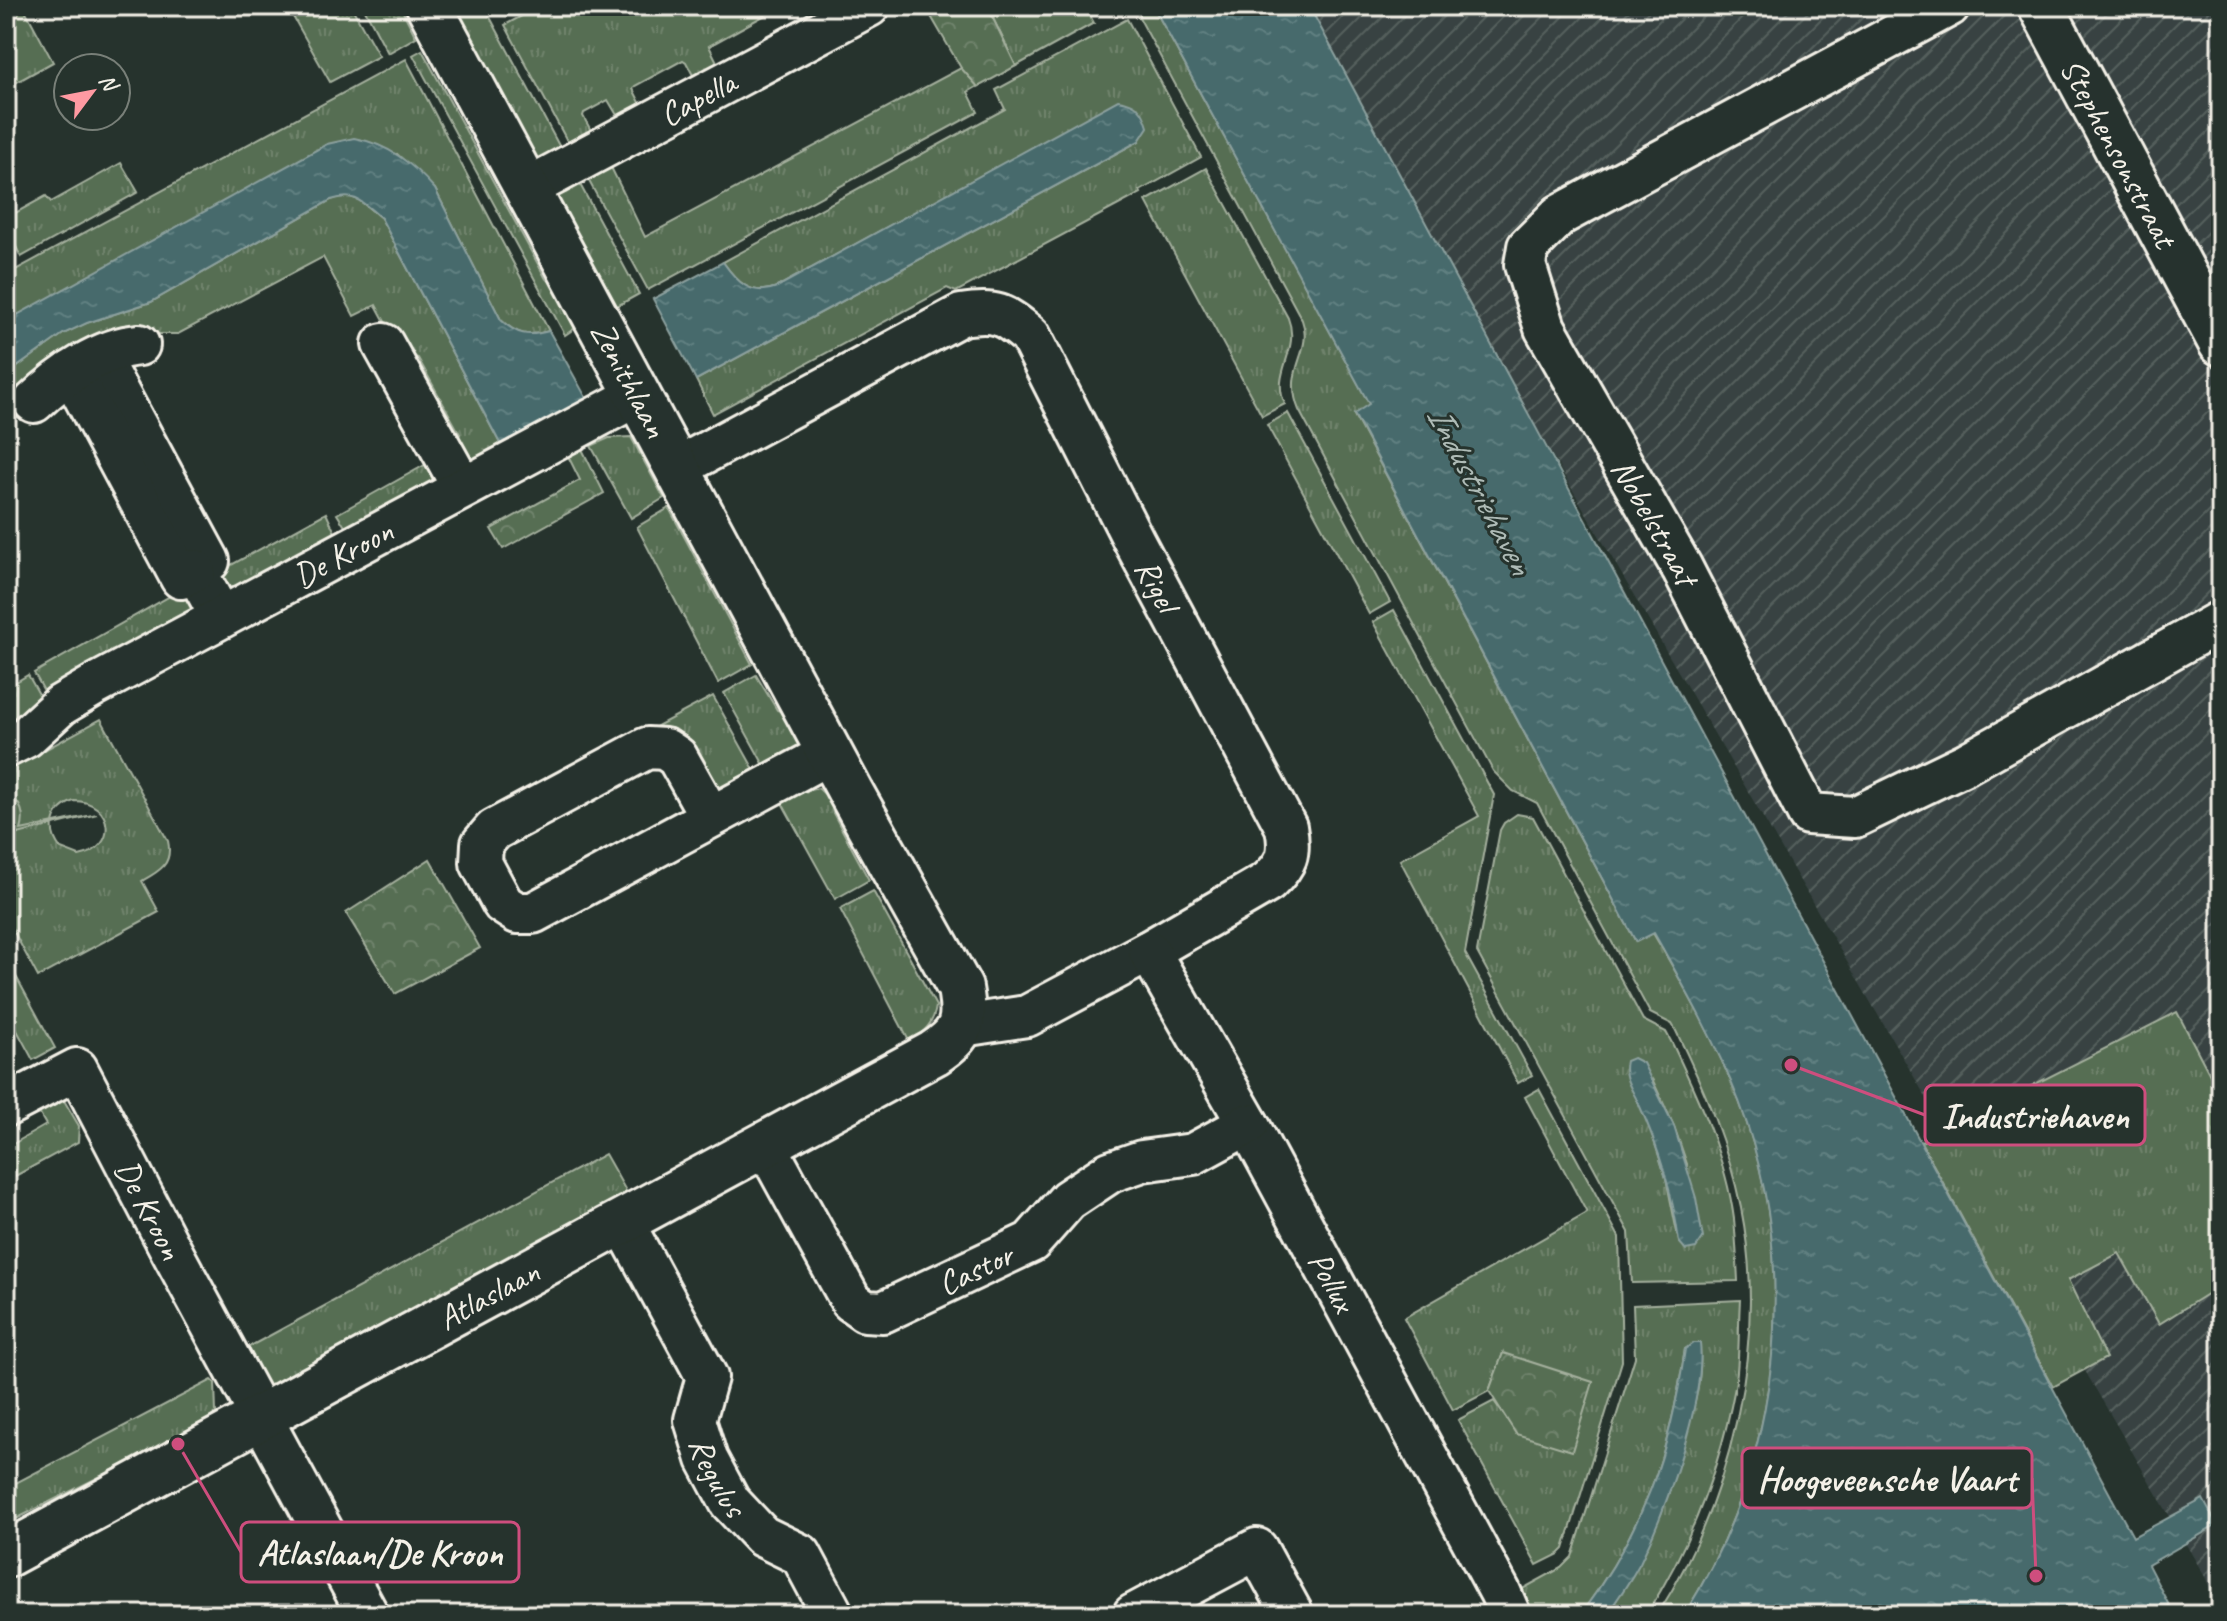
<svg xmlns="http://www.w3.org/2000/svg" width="2227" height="1621" font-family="Caveat,sans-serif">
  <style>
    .industrial { fill: url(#industrial-furrows) }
    .grass { fill: url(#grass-tufts); stroke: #a5b09e; stroke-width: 2; fill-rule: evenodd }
    .forest { fill: url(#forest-crowns); stroke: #a5b09e; stroke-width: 2 }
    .pitch { fill: #566e53; stroke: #a5b09e; stroke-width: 2 }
    .water { fill: url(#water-ripples); stroke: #8ca09e; stroke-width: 2 }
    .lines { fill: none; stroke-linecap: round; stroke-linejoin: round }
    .street-casing { stroke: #f4f1e8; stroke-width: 46 }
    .secondary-casing { stroke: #f4f1e8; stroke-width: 50 }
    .street { stroke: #26332d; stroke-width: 40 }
    .secondary { stroke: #26332d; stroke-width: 44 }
    .labels { text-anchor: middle; stroke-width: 6; stroke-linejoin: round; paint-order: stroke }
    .street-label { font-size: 34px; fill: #f4f1e8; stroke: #26332d }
    .water-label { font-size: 36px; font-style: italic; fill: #aebbb6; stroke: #26332d }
    .leader { fill: none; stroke: #ce4e7e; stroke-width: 3 }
    .callout-dot { fill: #ce4e7e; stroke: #26332d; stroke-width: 3 }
    .callout { fill: #26332d; stroke: #ce4e7e; stroke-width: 3 }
    .callout-label { font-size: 36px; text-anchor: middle; font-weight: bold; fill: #f4f1e8 }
  </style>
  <defs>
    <pattern id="industrial-furrows" width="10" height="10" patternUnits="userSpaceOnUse" patternTransform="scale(2)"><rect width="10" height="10" fill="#374342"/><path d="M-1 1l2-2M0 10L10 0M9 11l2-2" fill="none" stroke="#555f5d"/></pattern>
    <pattern id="grass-tufts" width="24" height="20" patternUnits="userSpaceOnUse" patternTransform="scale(2)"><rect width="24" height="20" fill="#566e53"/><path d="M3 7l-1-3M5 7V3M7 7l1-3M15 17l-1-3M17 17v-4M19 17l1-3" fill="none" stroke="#6f836c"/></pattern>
    <pattern id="forest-crowns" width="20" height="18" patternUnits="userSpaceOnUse" patternTransform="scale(2)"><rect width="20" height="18" fill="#566e53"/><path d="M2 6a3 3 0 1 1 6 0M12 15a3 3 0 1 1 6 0" fill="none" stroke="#6f836c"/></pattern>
    <pattern id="water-ripples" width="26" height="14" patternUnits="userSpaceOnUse" patternTransform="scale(2)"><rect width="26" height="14" fill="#466a6c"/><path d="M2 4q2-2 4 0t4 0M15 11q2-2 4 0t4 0" fill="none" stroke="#618081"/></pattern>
  </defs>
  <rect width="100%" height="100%" fill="#26332d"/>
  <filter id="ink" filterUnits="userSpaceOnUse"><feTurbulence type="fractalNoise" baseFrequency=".0125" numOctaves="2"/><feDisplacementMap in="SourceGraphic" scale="16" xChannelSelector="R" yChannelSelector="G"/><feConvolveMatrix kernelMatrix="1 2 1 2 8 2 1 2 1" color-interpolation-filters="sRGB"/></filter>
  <g filter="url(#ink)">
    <polygon class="industrial" points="1291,6 2221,6 2221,1615 2205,1577"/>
    <g class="grass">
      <polygon points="6,6 23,6 53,62 6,88"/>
      <polygon points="287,6 351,6 379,56 330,82"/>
      <polygon points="363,6 400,6 416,37 388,53"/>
      <polygon points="443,6 484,6 564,155 547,161 529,156"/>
      <polygon points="540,6 763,6 767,14 709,46 719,66 696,81 686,62 683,60 635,86 633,89 644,110 621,122 608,100 584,113 583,116 594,136 572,150 505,25"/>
      <polygon points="987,6 1085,6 1094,23 1016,66"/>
      <path d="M 1133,6 L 1153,6 L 1370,405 L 1354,415 L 1636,942 L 1653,933 C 1685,987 1716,1042 1739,1101 C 1803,1269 1780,1464 1684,1615 L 1657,1615 C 1731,1500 1768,1343 1741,1208 C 1728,1145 1704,1088 1676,1031 L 1672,1024 L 1650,1013 L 1537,803 L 1513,791 L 1493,771 L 1299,410 C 1282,369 1314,352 1302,320 Z"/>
      <path d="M 1127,19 L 1201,157 L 1140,191 L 1141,193 L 956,292 L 947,288 L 713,414 L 696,380 L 1139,141 L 1118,101 L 777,287 C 751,297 737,282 723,262 L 1005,109 L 996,90 Z"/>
      <polygon points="422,50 546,279 561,283 584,322 565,335 413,55"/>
      <path d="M 406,59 L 549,331 C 528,337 517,335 501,320 L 435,189 L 397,154 L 6,321 L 6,275 Z"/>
      <polygon points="961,68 978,86 968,92 978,112 648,290 584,172 608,161 645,237"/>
      <polygon points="121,163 138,192 21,257 6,226 6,218 46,196 51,202"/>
      <path d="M 1206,168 L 1288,318 C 1301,351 1270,373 1285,404 L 1262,416 L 1146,201 Z"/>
      <polygon points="576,177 639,294 608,311 555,197 560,189"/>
      <polygon points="345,195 359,200 381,218 503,449 483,461 465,459 454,448 460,434 418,358 402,353 376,305 354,316 323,257 178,334 129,334 24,401 14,421 6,426 6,375 63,334 86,323 151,302 331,200"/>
      <polygon points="1288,413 1390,602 1369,614 1267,425"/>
      <polygon points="631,437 664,498 631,518 591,446 609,438"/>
      <polygon points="432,461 435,474 432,484 349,533 337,514"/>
      <polygon points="669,508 752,664 718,683 637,527"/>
      <polygon points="326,513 338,539 240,592 225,586 213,575"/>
      <polygon points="188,586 195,600 193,610 48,698 34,673"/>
      <polygon points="1394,610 1494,795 1465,953 1532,1075 1518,1083 1400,860 1479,816 1373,622"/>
      <polygon points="28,675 44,703 6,728 6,688"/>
      <polygon points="756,675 777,710 797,717 802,749 770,776 724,693"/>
      <polygon points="713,696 761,782 719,797 648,731"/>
      <path d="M 101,719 L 168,841 C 173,864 160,871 142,881 L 159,912 L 38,977 L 6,917 L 6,771 ZM 74,801 C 114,801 119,849 79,856 L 61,849 C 46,830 52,809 74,801 Z"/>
      <polygon points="818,788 831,800 833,813 869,880 835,899 782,803 802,792"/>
      <path d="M 1517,814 L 1533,817 L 1643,1020 L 1666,1032 L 1673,1045 C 1699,1100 1726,1158 1734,1219 C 1736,1239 1737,1260 1738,1281 L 1632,1283 L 1629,1232 L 1477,952 L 1500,830 L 1504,823 ZM 1653,1081 L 1674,1126 L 1687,1164 L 1679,1242 L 1666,1178 L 1649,1125 Z"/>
      <path d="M 873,891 L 936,1006 C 934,1023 924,1033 909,1041 L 840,909 Z"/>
      <polygon points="6,958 55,1048 33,1060 6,1010"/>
      <polygon points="2177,1012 2221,1096 2221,1285 2159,1324 2119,1253 2068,1280 2106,1358 2053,1387 1921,1142"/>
      <polygon points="1539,1089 1619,1237 1622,1361 1564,1549 1559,1554 1537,1565 1458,1420 1494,1401 1517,1434 1503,1353 1489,1391 1453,1410 1404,1318 1587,1213 1525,1097"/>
      <polygon points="62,1097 79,1126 78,1142 6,1181 6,1148 46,1125 34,1104"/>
      <polygon points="605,1154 634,1205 283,1395 262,1383 245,1349"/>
      <path d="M 1740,1300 C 1738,1329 1740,1359 1735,1387 C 1720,1467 1690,1546 1646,1615 L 1606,1615 L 1616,1601 C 1643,1538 1711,1409 1699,1343 L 1685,1349 C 1670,1454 1644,1529 1580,1615 L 1525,1615 L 1515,1593 L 1561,1568 L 1572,1557 L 1635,1357 L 1633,1305 Z"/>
      <polygon points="212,1380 215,1383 216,1413 200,1426 6,1524 6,1488"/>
    </g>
    <g class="forest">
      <polygon points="925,6 987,6 1016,66 978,87 961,68"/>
      <polygon points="582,449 604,493 503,549 491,529 580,480 568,456"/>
      <polygon points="430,859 480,948 395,994 346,913"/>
      <polygon points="1503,1353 1593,1382 1572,1451 1516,1434 1489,1391"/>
    </g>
    <path class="pitch" d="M 6,796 C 23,800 25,817 21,830 L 97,814 L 6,837 Z"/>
    <g class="water">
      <path d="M 1153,6 L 1309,6 L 2133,1537 L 2203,1499 L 2217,1525 L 2148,1565 L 2174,1615 L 1684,1615 C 1780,1463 1802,1270 1739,1101 C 1716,1043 1685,988 1654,933 L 1636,942 L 1354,414 L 1369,404 Z"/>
      <path d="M 1118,100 C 1137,103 1143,109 1148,127 L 1139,141 L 696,380 L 653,299 L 723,262 C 737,282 751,297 777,287 Z"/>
      <path d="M 354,138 C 388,144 412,163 435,189 L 501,320 C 517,335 528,337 549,331 L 588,401 L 503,449 L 381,218 C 362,202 356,192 331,200 L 151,302 L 87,323 L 63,334 L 6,375 L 6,321 L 327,144 Z"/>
      <path d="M 1633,1058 L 1643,1063 L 1674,1126 L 1696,1198 L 1703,1238 L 1696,1248 L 1686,1250 L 1679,1242 C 1673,1194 1658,1146 1638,1102 C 1631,1088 1622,1076 1626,1061 Z"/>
      <path d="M 1693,1343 L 1700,1343 C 1706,1399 1665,1512 1640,1563 C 1630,1581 1618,1599 1606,1615 L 1580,1615 C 1644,1529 1670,1453 1685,1349 Z"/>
    </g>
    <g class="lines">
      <g class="street-casing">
        <g id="street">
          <path id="s1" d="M 1949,6 L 1560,215 L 1528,247 L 1525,265 L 1545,328 L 1682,568 L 1808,814 L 1855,817 L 1967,763 L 2221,621"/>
          <path id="s2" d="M 526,189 L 869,6"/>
          <polyline points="383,344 463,488"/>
          <polyline points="99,357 209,561 195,570 221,617"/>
          <polyline points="71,372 181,578 195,570"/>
          <path d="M 34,402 C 61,376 101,348 139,345"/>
          <path id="s3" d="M 677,468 L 961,315 C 996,310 1003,313 1030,336 L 1134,541 L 1286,827 C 1291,854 1287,864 1268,882 L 1149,951 L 1027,1016 L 962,1026"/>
          <path id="s4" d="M 6,747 L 26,737 L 61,705 L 95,685 L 638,395"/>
          <polyline points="710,816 677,757 665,749 647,748 494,830 482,844 481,863 503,904 517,913 533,913 830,753"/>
          <path id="s5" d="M 1149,951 L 1248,1124 L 1500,1592 L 1510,1615"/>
          <path id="s6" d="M 6,1106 L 77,1069 L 172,1252 L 368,1615"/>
          <path id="s7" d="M 765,1144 L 851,1301 L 865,1311 L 883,1312 L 1031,1242 L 1068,1200 L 1110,1172 L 1142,1161 L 1193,1154 L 1248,1124"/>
          <path id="s8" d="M 623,1222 L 707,1377 L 695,1420 L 707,1459 L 730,1502 L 762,1536 L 801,1555 L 833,1615"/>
          <polyline points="1133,1615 1257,1549 1293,1615"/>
        </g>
      </g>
      <g class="secondary-casing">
        <g id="secondary">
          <path id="s9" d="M 2041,6 L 2221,343"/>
          <path id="s10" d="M 6,1555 L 934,1053 C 963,1034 966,1022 960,988 L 851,793 L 429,6"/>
        </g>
      </g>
      <use href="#street" class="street"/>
      <use href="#secondary" class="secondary"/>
    </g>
  </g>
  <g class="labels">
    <g class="street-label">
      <text dy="12" stroke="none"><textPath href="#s2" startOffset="194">Capella</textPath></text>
      <text dy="12" stroke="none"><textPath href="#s9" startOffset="166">Stephensonstraat</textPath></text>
      <text transform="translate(630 379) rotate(62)" y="12">Zenithlaan</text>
      <text dy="12" stroke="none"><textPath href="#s1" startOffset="794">Nobelstraat</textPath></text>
      <text dy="12" stroke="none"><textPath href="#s4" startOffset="390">De Kroon</textPath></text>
      <text dy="12" stroke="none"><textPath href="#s3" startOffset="678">Rigel</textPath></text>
      <text dy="12" stroke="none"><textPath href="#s6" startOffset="238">De Kroon</textPath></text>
      <text dy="12" stroke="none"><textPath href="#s7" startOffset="316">Castor</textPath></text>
      <text dy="12" stroke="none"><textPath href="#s5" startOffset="378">Pollux</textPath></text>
      <text dy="12" stroke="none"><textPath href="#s10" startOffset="548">Atlaslaan</textPath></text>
      <text dy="12" stroke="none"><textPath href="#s8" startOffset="282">Regulus</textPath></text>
    </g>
    <g class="water-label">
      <text transform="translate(1481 489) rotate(62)" y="13">Industriehaven</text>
    </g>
  </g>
  <path class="leader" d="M1791 1065L1925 1115M2036 1576L2032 1478M178 1444L241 1552"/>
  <g class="callout-dot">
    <circle cx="1791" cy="1065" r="8"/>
    <circle cx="2036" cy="1576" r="8"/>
    <circle cx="178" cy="1444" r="8"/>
  </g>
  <g class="callout">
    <rect x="1925" y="1085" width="220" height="60" rx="8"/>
    <rect x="1742" y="1448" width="290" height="60" rx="8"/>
    <rect x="241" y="1522" width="278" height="60" rx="8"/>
  </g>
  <g class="callout-label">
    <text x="2035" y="1128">Industriehaven</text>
    <text x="1887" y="1491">Hoogeveensche Vaart</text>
    <text x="380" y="1565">Atlaslaan/De Kroon</text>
  </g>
  <rect width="2227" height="1621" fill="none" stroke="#26332d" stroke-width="32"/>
  <rect x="16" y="16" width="2195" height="1589" fill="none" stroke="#f4f1e8" stroke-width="3" filter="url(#ink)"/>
  <g transform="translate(92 92) rotate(58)"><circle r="38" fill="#26332d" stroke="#787f78" stroke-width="2"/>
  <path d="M0-6L14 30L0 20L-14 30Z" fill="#ff9aa2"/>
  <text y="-12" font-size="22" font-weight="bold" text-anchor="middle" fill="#f4f1e8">N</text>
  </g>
</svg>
